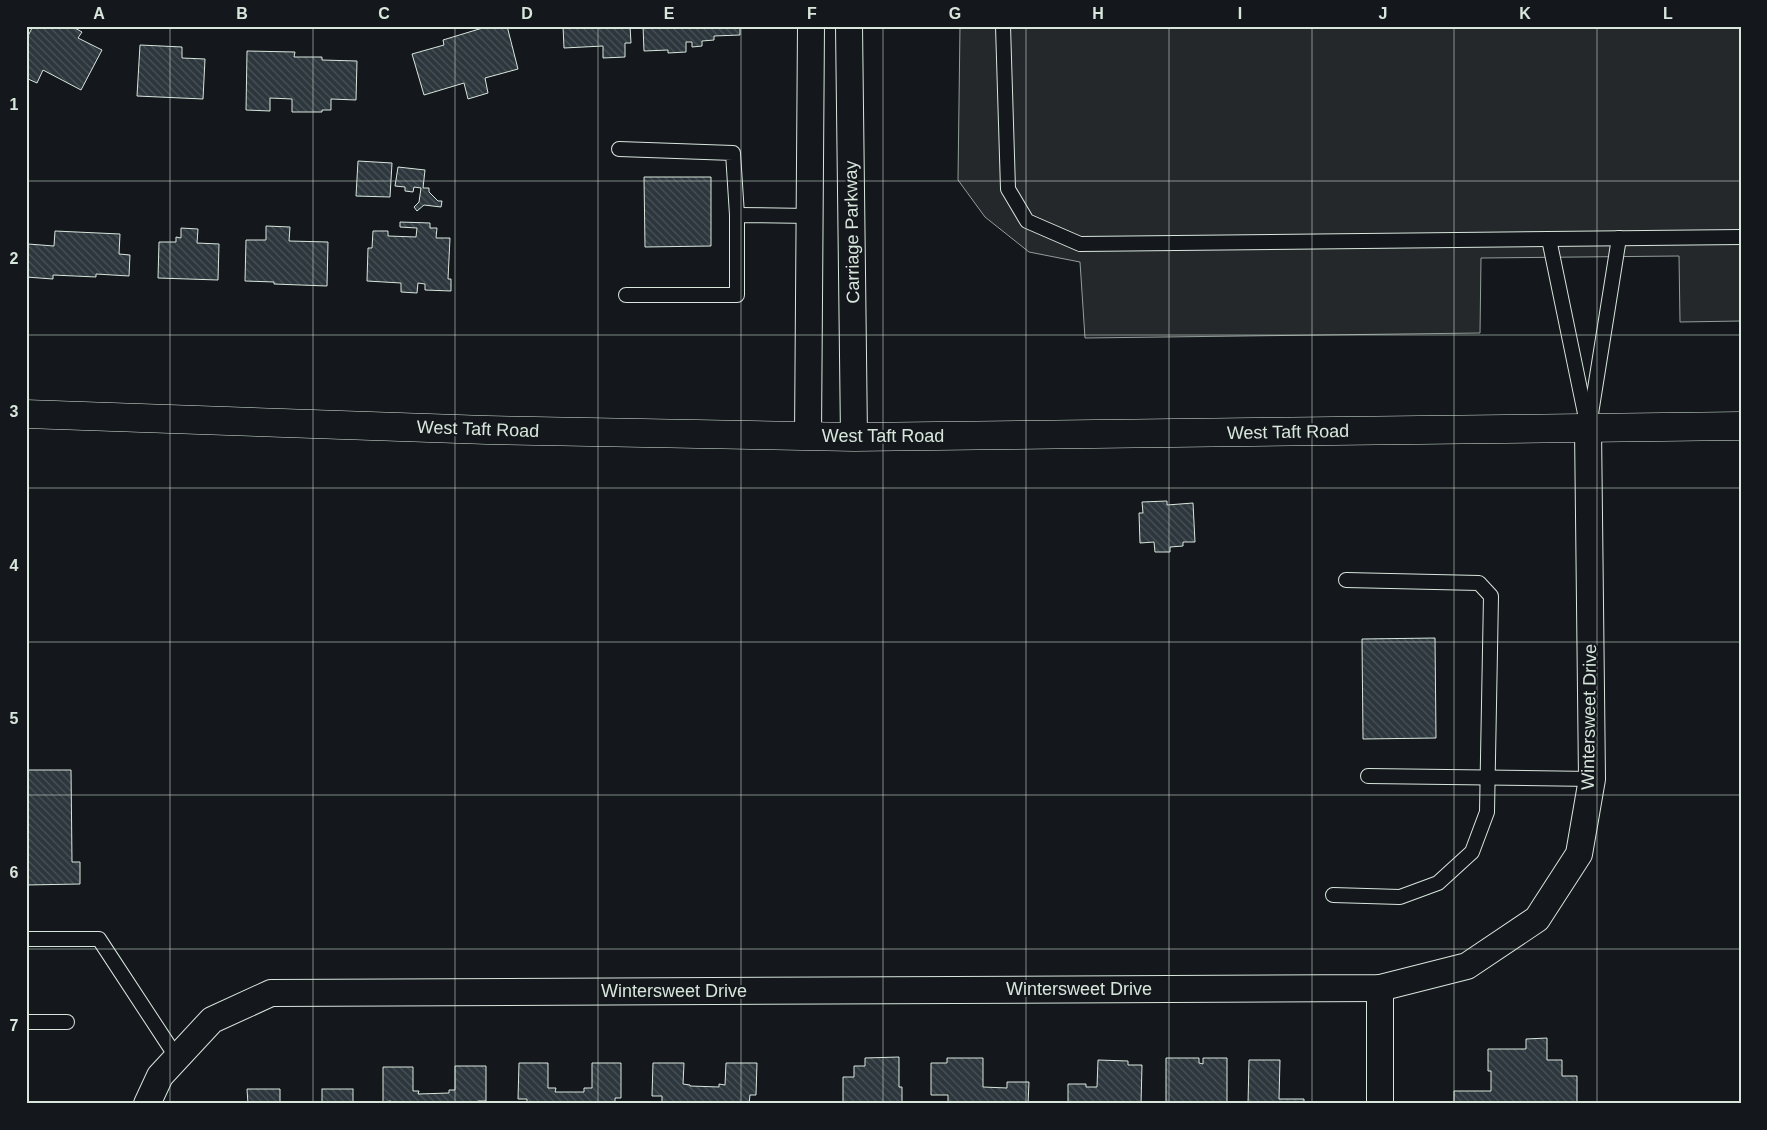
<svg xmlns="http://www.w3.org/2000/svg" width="1767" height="1130" font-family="Arial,sans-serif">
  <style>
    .parking { fill: #24282b; stroke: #939e99 }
    .building { fill: url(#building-back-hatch); stroke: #d8e6dc }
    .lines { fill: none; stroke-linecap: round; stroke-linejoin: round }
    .service-casing { stroke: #d8e6dc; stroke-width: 16 }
    .minor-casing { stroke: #d8e6dc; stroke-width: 28 }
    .secondary-casing { stroke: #d8e6dc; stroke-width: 29 }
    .service { stroke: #14181c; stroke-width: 14 }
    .minor { stroke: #14181c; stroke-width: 26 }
    .secondary { stroke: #14181c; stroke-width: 28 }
    .grid { fill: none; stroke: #d8e6dc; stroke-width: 1; stroke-opacity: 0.55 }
    .labels { text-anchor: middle; stroke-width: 4; stroke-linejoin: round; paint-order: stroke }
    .street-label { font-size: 18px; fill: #d8e6dc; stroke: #14181c }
    .neatline { fill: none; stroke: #d8e6dc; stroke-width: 2 }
    .grid-label { font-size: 16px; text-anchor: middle; font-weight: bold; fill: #d8e6dc }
  </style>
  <defs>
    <pattern id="building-back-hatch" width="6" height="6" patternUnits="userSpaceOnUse" patternTransform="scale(1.25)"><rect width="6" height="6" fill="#2c363c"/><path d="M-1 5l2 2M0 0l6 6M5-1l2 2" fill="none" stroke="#4a5358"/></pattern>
  </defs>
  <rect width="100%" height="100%" fill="#14181c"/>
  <polygon class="parking" points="960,26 1741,26 1741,321 1680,322 1679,256 1481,258 1480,333 1085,338 1080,262 1029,252 985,217 958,180"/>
  <g class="building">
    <polygon points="33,26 71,26 82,32 78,38 102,50 81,90 43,70 37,83 26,78 26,40"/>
    <polygon points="489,26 507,26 518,69 485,78 488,93 468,99 464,83 424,95 412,54 444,45 443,40"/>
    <polygon points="563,26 636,26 630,26 631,43 625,43 625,57 603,58 603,46 564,48"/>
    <polygon points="643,26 740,26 740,35 714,36 714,40 702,41 702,46 692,47 692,42 686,42 686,52 668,53 668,50 644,51"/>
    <polygon points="140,45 182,47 182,58 205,59 203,99 137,96"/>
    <polygon points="247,51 295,52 294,57 322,57 322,60 357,61 356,100 331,99 331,110 322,110 322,112 292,112 292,99 270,98 270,111 246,110"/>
    <polygon points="358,161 392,163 390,197 356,196"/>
    <polygon points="398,167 425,170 423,188 429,188 429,192 438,201 442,201 441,207 424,205 417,211 414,207 419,202 421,188 414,187 413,192 405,191 405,187 395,186"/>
    <polygon points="644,177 711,177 711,246 645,247"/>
    <polygon points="400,222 430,223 430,228 437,228 436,238 450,238 448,279 451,279 451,291 425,290 425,284 418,283 417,293 401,292 401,283 367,281 368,248 372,248 373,231 388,231 388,236 416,237 417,228 400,227"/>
    <polygon points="266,226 290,227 289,241 328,242 327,286 274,284 274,282 245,281 246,240 266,240"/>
    <polygon points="181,228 198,229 197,243 219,244 218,280 158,278 159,242 176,242 176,237 181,238"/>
    <polygon points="55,231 120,234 119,254 130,255 129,276 96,274 96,277 53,275 53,279 26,277 28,244 54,246"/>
    <polygon points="1167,501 1167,505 1193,503 1195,542 1183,542 1183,546 1170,547 1170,552 1155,552 1154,542 1140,543 1139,513 1143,513 1142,502"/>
    <polygon points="1435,638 1436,738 1363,739 1362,639"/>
    <polygon points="26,770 71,770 72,862 80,862 80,884 26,885"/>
    <polygon points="1547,1038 1547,1060 1562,1060 1562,1076 1577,1076 1577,1104 1454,1104 1454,1091 1491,1091 1491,1071 1488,1071 1488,1049 1526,1049 1526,1039"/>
    <polygon points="899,1057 899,1087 902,1087 902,1104 843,1104 843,1077 854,1077 854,1066 865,1066 865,1058"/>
    <polygon points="947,1058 983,1058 983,1087 1007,1088 1007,1082 1029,1082 1028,1104 948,1104 948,1095 931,1095 931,1063 947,1063"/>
    <polygon points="1166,1058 1199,1058 1199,1063 1203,1064 1203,1058 1227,1058 1227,1104 1166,1104"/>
    <polygon points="1098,1060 1128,1061 1128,1065 1142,1065 1141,1104 1068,1104 1068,1084 1086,1084 1086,1087 1097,1087"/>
    <polygon points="1249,1060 1280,1060 1279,1099 1304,1099 1304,1104 1248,1104"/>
    <polygon points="519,1063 548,1063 548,1088 556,1088 555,1092 584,1092 584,1088 592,1088 592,1063 621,1063 621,1098 615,1098 615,1104 527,1104 527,1099 518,1099"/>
    <polygon points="653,1063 684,1063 683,1084 690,1085 690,1086 719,1087 719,1084 725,1085 726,1063 757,1063 756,1095 750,1095 749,1104 662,1104 662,1096 652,1096"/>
    <polygon points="455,1066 486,1066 486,1101 478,1101 478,1104 391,1104 391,1101 383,1102 383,1067 413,1067 413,1091 419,1091 418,1094 449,1093 449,1090 455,1090"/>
    <polygon points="247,1089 280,1089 280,1104 248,1104"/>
    <rect x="322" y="1089" width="31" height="15"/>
  </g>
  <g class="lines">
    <g class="service-casing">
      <g id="service">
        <polyline points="1003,26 1008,189 1027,221 1080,244 1741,237"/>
        <polyline points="619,149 733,153 737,215"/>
        <polyline points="1549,239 1588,428"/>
        <polyline points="626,295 737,295 737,215 810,216"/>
        <polyline points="1590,420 1619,238"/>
        <polyline points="1368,776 1592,779"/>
        <polyline points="1333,895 1400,897 1438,883 1472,852 1487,812 1491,596 1479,583 1346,580"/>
        <polyline points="26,939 99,939 177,1058"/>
        <polyline points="26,1022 67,1022"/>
      </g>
    </g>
    <g class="minor-casing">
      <g id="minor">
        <polyline points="849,26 854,437"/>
        <polyline points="808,436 811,26"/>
        <polyline points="1380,988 1380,1104"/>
        <polyline points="147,1104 160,1076 212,1020 271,993 1380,988 1467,966 1537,919 1579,854 1592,779 1588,428"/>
      </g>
    </g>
    <g class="secondary-casing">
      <polyline id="secondary" points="26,414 487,430 854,437 1741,426"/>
    </g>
    <use href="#service" class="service"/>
    <use href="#minor" class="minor"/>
    <use href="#secondary" class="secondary"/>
  </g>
  <path class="grid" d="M 170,26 L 170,1104M 313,26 L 313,1104M 455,26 L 455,1104M 598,26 L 598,1104M 741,26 L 741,1104M 883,26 L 883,1104M 1026,26 L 1026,1104M 1169,26 L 1169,1104M 1312,26 L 1312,1104M 1454,26 L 1454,1104M 1597,26 L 1597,1104M 26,181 L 1741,181M 26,335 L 1741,335M 26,488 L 1741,488M 26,642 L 1741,642M 26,795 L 1741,795M 26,949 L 1741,949"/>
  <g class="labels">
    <g class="street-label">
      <text transform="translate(852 232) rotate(-91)" y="6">Carriage Parkway</text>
      <text transform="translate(478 429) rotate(2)" y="6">West Taft Road</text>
      <text transform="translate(1288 432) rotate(-1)" y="6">West Taft Road</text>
      <text x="883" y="442">West Taft Road</text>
      <text transform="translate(1589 717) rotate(-89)" y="6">Wintersweet Drive</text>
      <text x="1079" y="995">Wintersweet Drive</text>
      <text x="674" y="997">Wintersweet Drive</text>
    </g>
  </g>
  <rect width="1767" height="1130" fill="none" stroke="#14181c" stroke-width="55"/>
  <rect x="28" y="28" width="1712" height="1074" class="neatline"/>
  <g class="grid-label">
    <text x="99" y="19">A</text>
    <text x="242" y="19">B</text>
    <text x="384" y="19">C</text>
    <text x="527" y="19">D</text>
    <text x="669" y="19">E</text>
    <text x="812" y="19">F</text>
    <text x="955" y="19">G</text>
    <text x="1098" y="19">H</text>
    <text x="1240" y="19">I</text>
    <text x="1383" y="19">J</text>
    <text x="1525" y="19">K</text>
    <text x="1668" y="19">L</text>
    <text x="14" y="110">1</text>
    <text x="14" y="264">2</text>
    <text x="14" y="417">3</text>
    <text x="14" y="571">4</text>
    <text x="14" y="724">5</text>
    <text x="14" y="878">6</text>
    <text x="14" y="1031">7</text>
  </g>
</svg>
